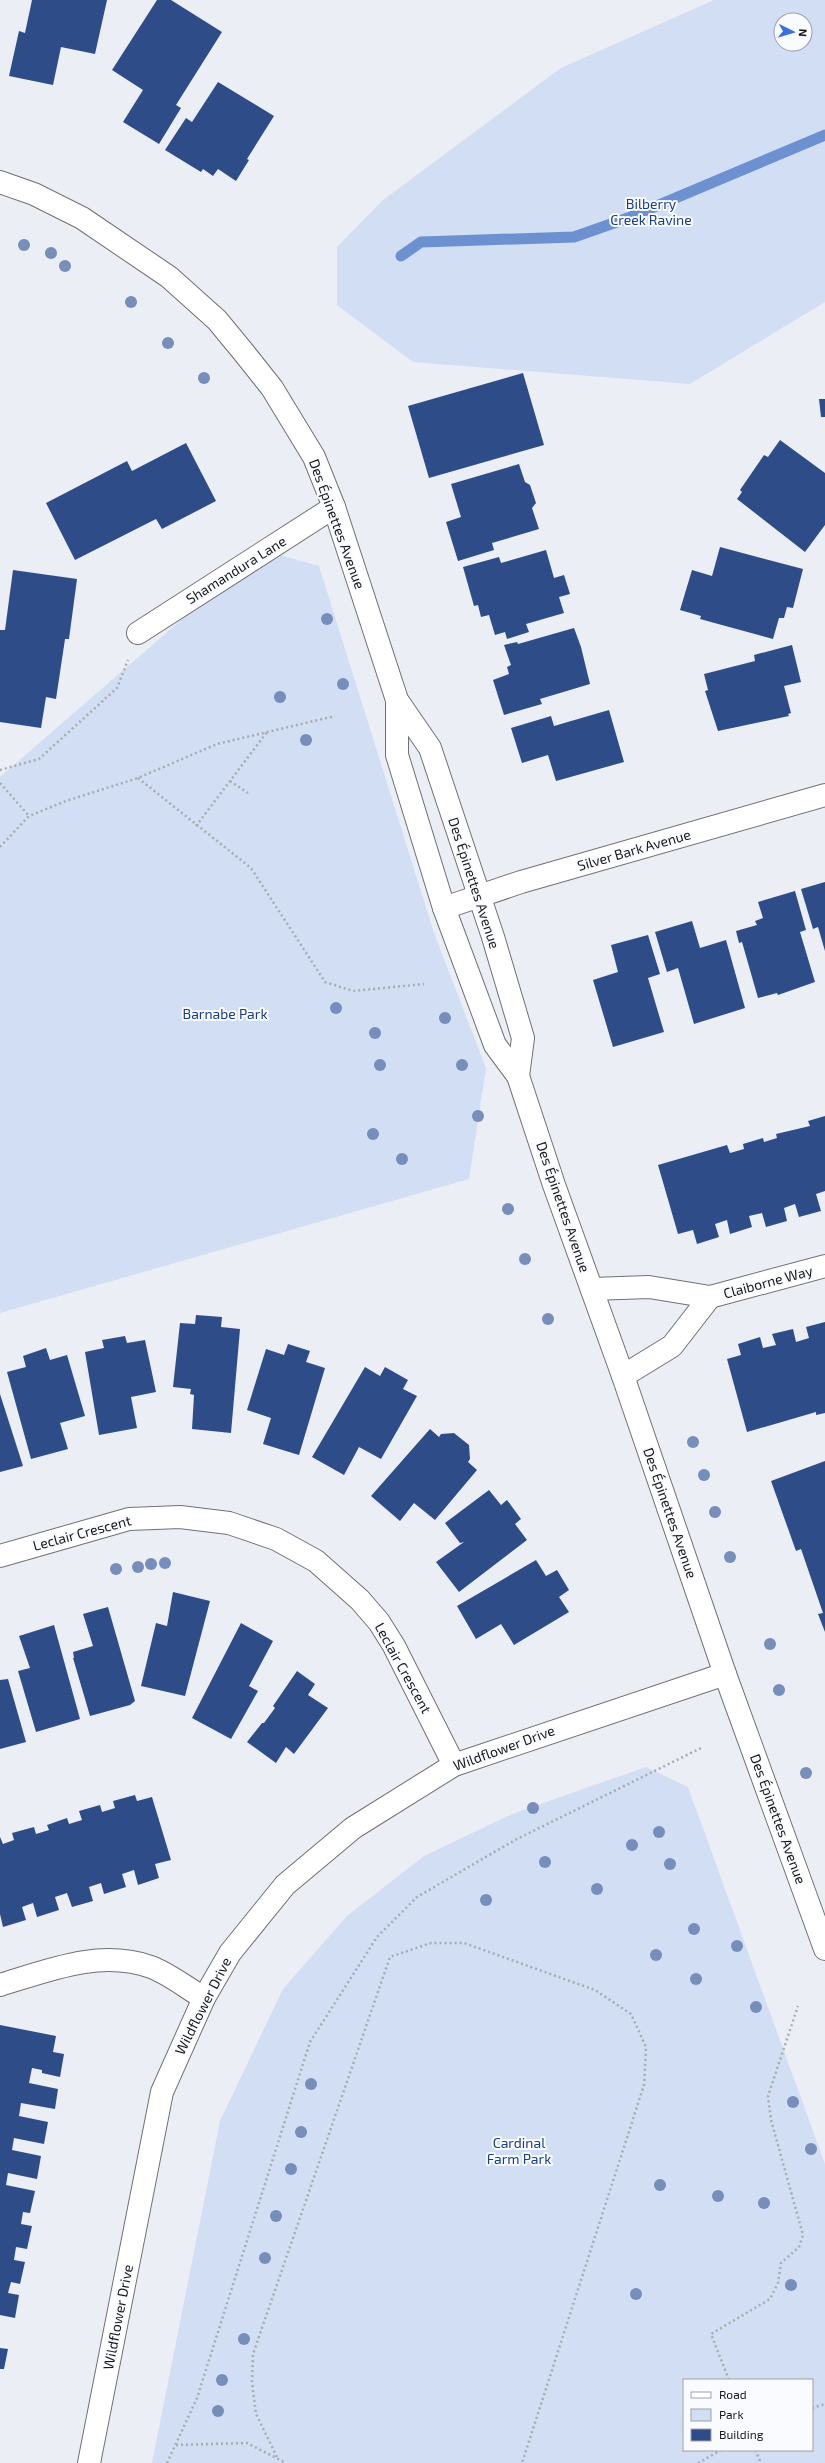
<svg xmlns="http://www.w3.org/2000/svg" width="825" height="2463" font-family="'Exo 2',sans-serif">
  <style>
    .green { fill: #d1def4; fill-rule: evenodd }
    .lines { fill: none; stroke-linecap: round; stroke-linejoin: round }
    .stream { stroke: #6d90d1; stroke-width: 11 }
    .building { fill: #2e4d88 }
    .minor-casing { stroke: #6f7176; stroke-width: 24 }
    .path { stroke: #a8abaf; stroke-width: 2.5; stroke-dasharray: 2 3; stroke-linecap: butt }
    .minor { stroke: #fff; stroke-width: 22 }
    .tree { fill: #778dba }
    .labels { text-anchor: middle; stroke-width: 4; stroke-linejoin: round; paint-order: stroke }
    .park-label { font-size: 14px; fill: #183d8a; stroke: #f9fbff }
    .street-label { font-size: 14px; fill: #18191b; stroke: #f9fbff }
  </style>
  <rect width="100%" height="100%" fill="#ebeef4"/>
  <g class="green">
    <path d="M 714,0 L 825,0 L 825,302 L 690,384 L 413,362 L 337,305 L 337,247 L 383,200 L 561,68 ZM 781,20 L 805,20 L 805,44 L 781,44 Z"/>
    <polygon points="262,550 319,566 434,933 486,1068 469,1179 0,1313 0,777"/>
    <path d="M 646,1767 L 688,1787 L 825,2164 L 825,2463 L 152,2463 L 220,2121 L 283,1989 L 347,1916 L 424,1856 L 512,1814 ZM 684,2380 L 812,2380 L 812,2450 L 684,2450 Z"/>
  </g>
  <g class="lines">
    <polyline class="stream" points="401,256 421,242 574,237 628,218 825,135"/>
  </g>
  <g class="building">
    <polygon points="32,0 107,0 95,54 61,47 53,85 9,76 19,31 25,33"/>
    <polygon points="157,0 171,0 222,32 176,105 181,108 159,144 123,122 143,90 112,70"/>
    <polygon points="218,82 274,116 247,159 249,160 236,181 218,169 213,176 203,169 201,172 165,150 186,118 192,122"/>
    <polygon points="523,373 544,445 429,478 408,406"/>
    <polygon points="819,399 825,399 825,417 821,417"/>
    <polygon points="780,440 825,473 825,525 805,552 737,499 742,492 740,490 764,455 768,457"/>
    <polygon points="186,443 216,501 162,529 156,519 75,560 46,503 127,461 132,471"/>
    <polygon points="519,464 525,482 530,485 536,503 532,508 539,529 492,543 494,550 458,561 446,522 461,517 451,484"/>
    <polygon points="720,547 803,569 793,608 787,607 784,618 779,618 773,639 700,619 701,616 680,610 692,570 712,576"/>
    <polygon points="546,550 554,578 564,575 570,594 559,597 564,613 526,624 529,632 507,639 505,632 495,635 489,615 481,617 478,605 474,606 463,567 499,557 501,563"/>
    <polygon points="13,570 77,579 69,639 65,639 56,699 46,697 41,728 0,722 0,630 5,630"/>
    <polygon points="574,628 581,647 590,684 540,699 542,704 504,715 493,680 509,674 507,667 511,665 504,645 517,642 518,644"/>
    <polygon points="792,645 801,682 784,686 791,713 788,714 789,716 718,731 705,691 708,690 704,674 755,661 754,655"/>
    <polygon points="609,710 624,762 556,781 548,755 522,763 511,728 551,716 554,726"/>
    <polygon points="825,882 825,951 818,927 813,929 801,889"/>
    <polygon points="795,891 806,930 800,932 815,982 778,995 777,993 758,998 742,942 739,943 736,931 757,925 755,921 763,918 758,902"/>
    <polygon points="692,921 700,948 726,940 745,1008 694,1024 678,968 667,972 655,932"/>
    <polygon points="648,935 660,974 648,978 664,1032 613,1047 593,980 618,972 611,945"/>
    <polygon points="825,1116 825,1191 816,1194 821,1211 799,1217 795,1204 784,1208 787,1221 766,1227 762,1213 749,1216 752,1227 730,1234 727,1220 715,1224 719,1237 697,1244 693,1230 678,1234 658,1165 727,1145 730,1153 744,1149 743,1144 763,1138 764,1142 777,1138 776,1134 810,1126 808,1121"/>
    <polygon points="196,1315 222,1317 221,1327 240,1329 231,1433 192,1429 194,1395 190,1394 191,1389 173,1387 180,1323 195,1324"/>
    <polygon points="825,1322 825,1413 816,1415 816,1412 747,1432 727,1359 741,1355 738,1344 760,1337 763,1348 776,1345 772,1334 793,1329 796,1342 809,1338 806,1327"/>
    <polygon points="125,1336 127,1343 145,1340 156,1392 131,1397 137,1428 99,1435 85,1352 104,1348 102,1340"/>
    <polygon points="288,1344 310,1351 306,1362 325,1368 299,1455 263,1444 271,1418 247,1410 266,1349 284,1355"/>
    <polygon points="46,1348 50,1360 67,1355 85,1416 60,1423 68,1449 31,1459 7,1372 26,1367 23,1356"/>
    <polygon points="365,1367 380,1376 385,1367 408,1380 403,1389 417,1396 381,1459 359,1447 344,1475 312,1457"/>
    <polygon points="0,1394 23,1466 0,1472"/>
    <polygon points="430,1429 439,1437 441,1434 454,1433 469,1445 470,1459 468,1462 477,1470 435,1520 414,1503 400,1521 371,1496"/>
    <polygon points="825,1461 825,1632 818,1614 823,1613 801,1549 796,1551 771,1481"/>
    <polygon points="489,1490 501,1505 507,1500 521,1519 515,1524 527,1540 459,1592 436,1562 464,1542 460,1543 445,1523"/>
    <polygon points="536,1560 546,1576 557,1570 569,1590 559,1597 569,1612 514,1645 501,1624 476,1639 457,1606"/>
    <polygon points="173,1592 210,1601 185,1696 141,1686 156,1623 167,1626"/>
    <polygon points="108,1607 135,1701 130,1705 90,1716 73,1658 74,1658 73,1652 93,1646 83,1614"/>
    <polygon points="241,1623 273,1641 249,1686 258,1691 231,1739 192,1718"/>
    <polygon points="54,1625 80,1719 36,1732 18,1671 30,1668 19,1636"/>
    <polygon points="297,1671 315,1684 308,1695 328,1708 294,1754 286,1747 276,1763 247,1742 262,1723 264,1723 275,1708 273,1706"/>
    <polygon points="8,1679 26,1742 0,1749 0,1680"/>
    <polygon points="135,1795 137,1801 152,1797 171,1860 155,1864 159,1878 138,1885 134,1870 122,1874 126,1887 104,1894 101,1883 89,1887 93,1901 72,1907 67,1893 55,1897 59,1910 37,1917 33,1903 22,1907 26,1920 3,1927 0,1914 0,1837 3,1844 14,1840 12,1833 34,1827 36,1834 49,1830 47,1825 67,1818 69,1824 82,1820 79,1811 100,1805 102,1812 115,1808 113,1801"/>
    <polygon points="0,2025 56,2036 53,2052 64,2054 60,2077 42,2073 42,2070 32,2068 29,2083 58,2089 55,2109 21,2103 19,2116 48,2122 44,2144 14,2138 12,2150 41,2156 37,2179 8,2173 6,2185 35,2191 30,2213 23,2212 21,2224 32,2226 27,2249 16,2247 14,2260 25,2262 20,2284 11,2282 8,2293 19,2295 15,2318 0,2315"/>
    <polygon points="0,2348 8,2349 4,2369 0,2369"/>
  </g>
  <g class="lines">
    <g class="minor-casing">
      <g id="minor">
        <polyline points="0,182 34,194 82,218 169,277 217,320 245,354 272,388 314,457 334,507 397,700 430,748 493,937 523,1038 518,1076"/>
        <polyline points="138,633 334,507"/>
        <polyline points="397,700 397,755 444,908 495,1045 518,1076 554,1185 623,1376 725,1674 825,1949"/>
        <polyline points="444,908 521,882 825,795"/>
        <polyline points="592,1289 649,1287 710,1297 825,1266"/>
        <polyline points="623,1376 672,1346 710,1297"/>
        <polyline points="0,1556 129,1519 180,1517 229,1523 276,1539 316,1561 360,1600 379,1622 394,1646 454,1765"/>
        <path d="M 0,1985 C 49,1970 100,1949 151,1967 C 168,1973 188,1989 204,1998"/>
        <polyline points="89,2463 162,2092 204,1998 230,1953 285,1885 353,1828 454,1765 725,1674"/>
      </g>
    </g>
    <g class="path">
      <polyline points="0,770 39,759 117,688 128,660"/>
      <polyline points="138,778 251,868 325,982 353,991 424,984"/>
      <polyline points="230,781 248,793"/>
      <polyline points="0,783 29,816"/>
      <polyline points="196,826 267,732"/>
      <polyline points="0,847 29,816 66,801 138,778 217,744 335,716"/>
      <polyline points="729,2380 711,2334 770,2299 778,2283 781,2263 799,2247 803,2235 771,2120 768,2096 798,2006"/>
      <polyline points="812,2408 825,2404"/>
      <polyline points="176,2445 247,2443 286,2463"/>
      <polyline points="755,2450 761,2463"/>
      <polyline points="277,2457 256,2414 252,2383 253,2354 390,1957 431,1943 464,1943 595,1990 631,2014 646,2047 644,2085 522,2463"/>
      <polyline points="167,2463 197,2398 310,2042 377,1937 417,1897 515,1840 701,1748"/>
      <polyline points="698,2463 721,2450"/>
    </g>
    <use href="#minor" class="minor"/>
  </g>
  <g class="tree">
    <circle cx="24" cy="245" r="6"/>
    <circle cx="51" cy="253" r="6"/>
    <circle cx="65" cy="266" r="6"/>
    <circle cx="131" cy="302" r="6"/>
    <circle cx="168" cy="343" r="6"/>
    <circle cx="204" cy="378" r="6"/>
    <circle cx="327" cy="619" r="6"/>
    <circle cx="343" cy="684" r="6"/>
    <circle cx="280" cy="697" r="6"/>
    <circle cx="306" cy="740" r="6"/>
    <circle cx="336" cy="1008" r="6"/>
    <circle cx="445" cy="1018" r="6"/>
    <circle cx="375" cy="1033" r="6"/>
    <circle cx="380" cy="1065" r="6"/>
    <circle cx="462" cy="1065" r="6"/>
    <circle cx="478" cy="1116" r="6"/>
    <circle cx="373" cy="1134" r="6"/>
    <circle cx="402" cy="1159" r="6"/>
    <circle cx="508" cy="1209" r="6"/>
    <circle cx="525" cy="1259" r="6"/>
    <circle cx="548" cy="1319" r="6"/>
    <circle cx="693" cy="1442" r="6"/>
    <circle cx="704" cy="1475" r="6"/>
    <circle cx="715" cy="1512" r="6"/>
    <circle cx="730" cy="1557" r="6"/>
    <circle cx="165" cy="1563" r="6"/>
    <circle cx="151" cy="1564" r="6"/>
    <circle cx="138" cy="1567" r="6"/>
    <circle cx="116" cy="1569" r="6"/>
    <circle cx="770" cy="1644" r="6"/>
    <circle cx="779" cy="1690" r="6"/>
    <circle cx="806" cy="1773" r="6"/>
    <circle cx="533" cy="1808" r="6"/>
    <circle cx="659" cy="1832" r="6"/>
    <circle cx="632" cy="1845" r="6"/>
    <circle cx="545" cy="1862" r="6"/>
    <circle cx="670" cy="1864" r="6"/>
    <circle cx="597" cy="1889" r="6"/>
    <circle cx="486" cy="1900" r="6"/>
    <circle cx="694" cy="1929" r="6"/>
    <circle cx="737" cy="1946" r="6"/>
    <circle cx="656" cy="1955" r="6"/>
    <circle cx="696" cy="1979" r="6"/>
    <circle cx="756" cy="2007" r="6"/>
    <circle cx="311" cy="2084" r="6"/>
    <circle cx="793" cy="2102" r="6"/>
    <circle cx="301" cy="2132" r="6"/>
    <circle cx="811" cy="2149" r="6"/>
    <circle cx="291" cy="2169" r="6"/>
    <circle cx="660" cy="2185" r="6"/>
    <circle cx="718" cy="2196" r="6"/>
    <circle cx="764" cy="2203" r="6"/>
    <circle cx="276" cy="2216" r="6"/>
    <circle cx="265" cy="2258" r="6"/>
    <circle cx="791" cy="2285" r="6"/>
    <circle cx="636" cy="2294" r="6"/>
    <circle cx="244" cy="2339" r="6"/>
    <circle cx="222" cy="2380" r="6"/>
    <circle cx="218" cy="2411" r="6"/>
  </g>
  <g class="labels">
    <g class="park-label">
      <text x="651" y="209">Bilberry<tspan x="651" dy="16">Creek Ravine</tspan></text>
      <text x="225" y="1019">Barnabe Park</text>
      <text x="519" y="2148">Cardinal<tspan x="519" dy="16">Farm Park</tspan></text>
    </g>
    <g class="street-label">
      <text transform="translate(337 524) rotate(70)" y="5">Des Épinettes Avenue</text>
      <text transform="translate(236 570) rotate(-32)" y="5">Shamandura Lane</text>
      <text transform="translate(634 850) rotate(-16)" y="5">Silver Bark Avenue</text>
      <text transform="translate(474 883) rotate(72)" y="5">Des Épinettes Avenue</text>
      <text transform="translate(563 1207) rotate(71)" y="5">Des Épinettes Avenue</text>
      <text transform="translate(768 1282) rotate(-15)" y="5">Claiborne Way</text>
      <text transform="translate(670 1513) rotate(71)" y="5">Des Épinettes Avenue</text>
      <text transform="translate(82 1533) rotate(-15)" y="5">Leclair Crescent</text>
      <text transform="translate(403 1668) rotate(61)" y="5">Leclair Crescent</text>
      <text transform="translate(504 1748) rotate(-20)" y="5">Wildflower Drive</text>
      <text transform="translate(778 1819) rotate(70)" y="5">Des Épinettes Avenue</text>
      <text transform="translate(203 2006) rotate(-63)" y="5">Wildflower Drive</text>
      <text transform="translate(118 2317) rotate(-79)" y="5">Wildflower Drive</text>
    </g>
  </g>
  <rect x="683" y="2379" width="130" height="72" fill="#f9fbff" stroke="#9fa1a4"/>
  <rect x="691" y="2392" width="20" height="6" fill="#ffffff" stroke="#9fa1a4"/>
  <text x="719" y="2399" font-size="12" fill="#18191b">Road</text>
  <rect x="691" y="2409" width="20" height="12" fill="#d1def4" stroke="#9fa1a4"/>
  <text x="719" y="2419" font-size="12" fill="#18191b">Park</text>
  <rect x="691" y="2429" width="20" height="12" fill="#2e4d88" stroke="#9fa1a4"/>
  <text x="719" y="2439" font-size="12" fill="#18191b">Building</text>
  <g transform="translate(793 32) rotate(95)"><circle r="19" fill="#f9fbff" stroke="#9fa1a4"/>
  <path d="M0-3L7 15L0 10L-7 15Z" fill="#3970df"/>
  <text y="-6" font-size="11" font-weight="bold" text-anchor="middle" fill="#18191b">N</text>
  </g>
</svg>
